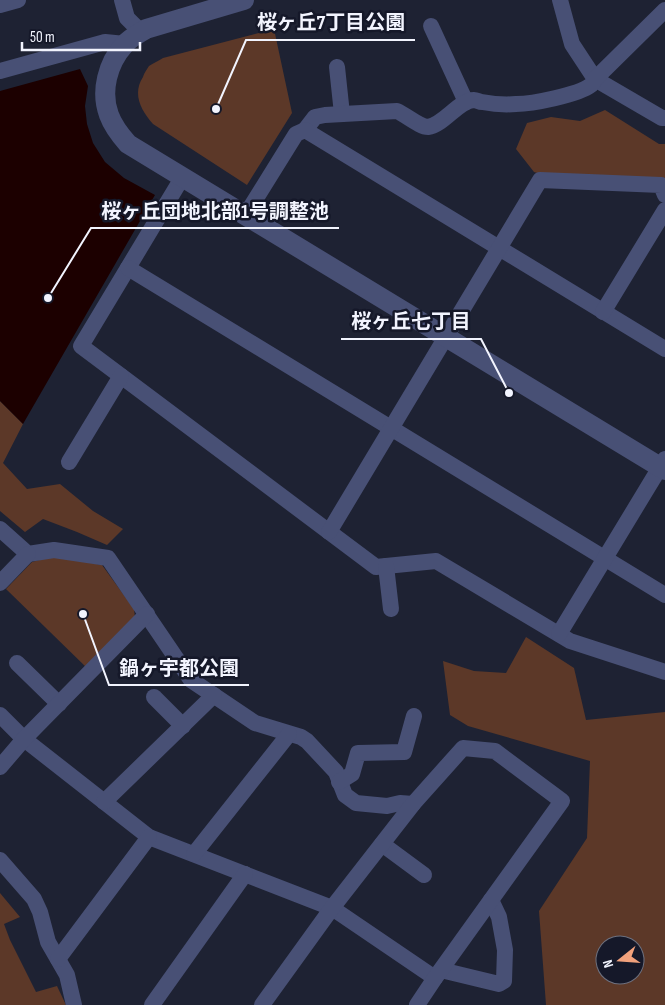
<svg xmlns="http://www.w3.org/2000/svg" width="665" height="1005" font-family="'Sofia Sans Condensed','Noto Sans JP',sans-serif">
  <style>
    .green { fill: #5c3828; fill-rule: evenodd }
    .water { fill: #1c0000 }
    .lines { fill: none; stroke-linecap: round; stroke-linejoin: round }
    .minor { stroke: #485075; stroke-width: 16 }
    .tertiary { stroke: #485075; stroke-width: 20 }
    .leader { fill: none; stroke: #f2f4fe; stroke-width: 2 }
    .callout-dot { fill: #f2f4fe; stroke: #151829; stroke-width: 2 }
    .callout-label { font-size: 20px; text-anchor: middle; font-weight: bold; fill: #f2f4fe; stroke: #151829; stroke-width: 5; stroke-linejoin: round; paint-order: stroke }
  </style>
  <rect width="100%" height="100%" fill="#1e2233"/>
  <g class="green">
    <path d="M 274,29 L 292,113 L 247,185 L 153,124 C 141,110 132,94 143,77 C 144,73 147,69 149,66 C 153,63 159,61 163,58 Z"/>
    <polygon points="605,110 659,144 665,144 665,180 578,185 534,172 516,149 527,123 551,117 580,121"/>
    <polygon points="0,401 23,424 3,463 27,489 60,484 93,511 123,529 107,545 77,532 43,519 25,532 0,511"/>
    <polygon points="54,556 102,565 134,609 135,618 88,669 6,589 32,562"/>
    <path d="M 526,637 L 574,668 L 586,720 L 665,712 L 665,1005 L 546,1005 L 539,911 L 587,838 L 590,761 L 468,726 L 450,715 L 443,661 L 474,671 L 506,673 ZM 605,945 L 635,945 L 635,975 L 605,975 Z"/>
    <polygon points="0,893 20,917 4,924 10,940 36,992 57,986 66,1005 0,1005"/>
  </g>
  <polygon class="water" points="80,69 88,86 85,106 87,124 93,143 105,162 124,178 155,195 23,424 0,401 0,91"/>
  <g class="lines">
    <g class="minor">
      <polyline points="122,0 127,18 141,32"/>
      <polyline points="560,0 572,44 595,79 662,118 665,118"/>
      <polyline points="0,5 18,0"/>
      <polyline points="431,26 466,102"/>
      <polyline points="337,67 342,114"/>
      <polyline points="0,71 105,42 125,44"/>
      <path d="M 305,130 L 315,117 L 325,115 L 397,111 C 406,115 420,127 428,127 C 444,125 459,100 474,100 C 477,100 479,102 482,102 C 493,104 505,105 516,104 C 532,104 578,95 591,85 C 592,84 594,81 595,79 L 665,10"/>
      <polyline points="182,178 81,346 376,567 436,561 570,641 665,672"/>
      <polyline points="245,216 296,134 305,130 665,349"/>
      <polyline points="128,268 665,595"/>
      <polyline points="603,312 665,210"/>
      <polyline points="69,462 121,376"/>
      <polyline points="0,529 28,554 54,550 108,558 191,680 255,723 301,737 307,741 336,772 345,795 356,803 387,806 400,803 413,804"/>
      <polyline points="329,532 540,180 661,185 665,195"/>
      <polyline points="386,566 391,609"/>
      <polyline points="0,583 28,554"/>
      <polyline points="559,634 665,459"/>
      <polyline points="17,663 59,704"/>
      <polyline points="154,697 183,726"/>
      <polyline points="0,715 24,739 149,837 332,908 435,978"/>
      <polyline points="0,767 24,739 147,614"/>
      <polyline points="339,782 352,774 358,753 404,752 414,716"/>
      <polyline points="104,802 214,695"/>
      <polyline points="382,844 424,875"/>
      <polyline points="194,854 289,734"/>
      <polyline points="0,860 34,899 40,912 48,942 67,975 74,1005"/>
      <polyline points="58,959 149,837"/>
      <polyline points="441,970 499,984 504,981 505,950 499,917 491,900"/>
      <polyline points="152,1005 245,874"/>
      <polyline points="262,1005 332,908 413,804 463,748 495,751 562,801 435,978 417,1005"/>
    </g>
    <path class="tertiary" d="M 244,0 L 146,29 C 138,34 130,38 124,45 C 108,63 100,91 109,115 C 113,126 120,135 128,144 L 665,470"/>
  </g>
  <path class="leader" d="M216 109L246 40H415M48 298L91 228H339M509 393L481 339H341M83 614L109 685H249"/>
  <g class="callout-dot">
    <circle cx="216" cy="109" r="5"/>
    <circle cx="48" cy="298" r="5"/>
    <circle cx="509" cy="393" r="5"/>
    <circle cx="83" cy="614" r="5"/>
  </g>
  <g class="callout-label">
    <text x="331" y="29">桜ヶ丘7丁目公園</text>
    <text x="215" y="218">桜ヶ丘団地北部1号調整池</text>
    <text x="411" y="328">桜ヶ丘七丁目</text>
    <text x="179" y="675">鍋ヶ宇都公園</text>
  </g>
  <g transform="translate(620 960) rotate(253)"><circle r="24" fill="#151829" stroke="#6d707e"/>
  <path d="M0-4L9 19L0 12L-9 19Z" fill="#f1a17c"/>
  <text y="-8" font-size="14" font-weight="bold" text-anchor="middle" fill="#f2f4fe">N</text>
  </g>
  <path d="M22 42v8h118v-8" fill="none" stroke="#f2f4fe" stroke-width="2.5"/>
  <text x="30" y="42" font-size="15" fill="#f2f4fe" stroke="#151829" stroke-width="4" paint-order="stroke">50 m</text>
</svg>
